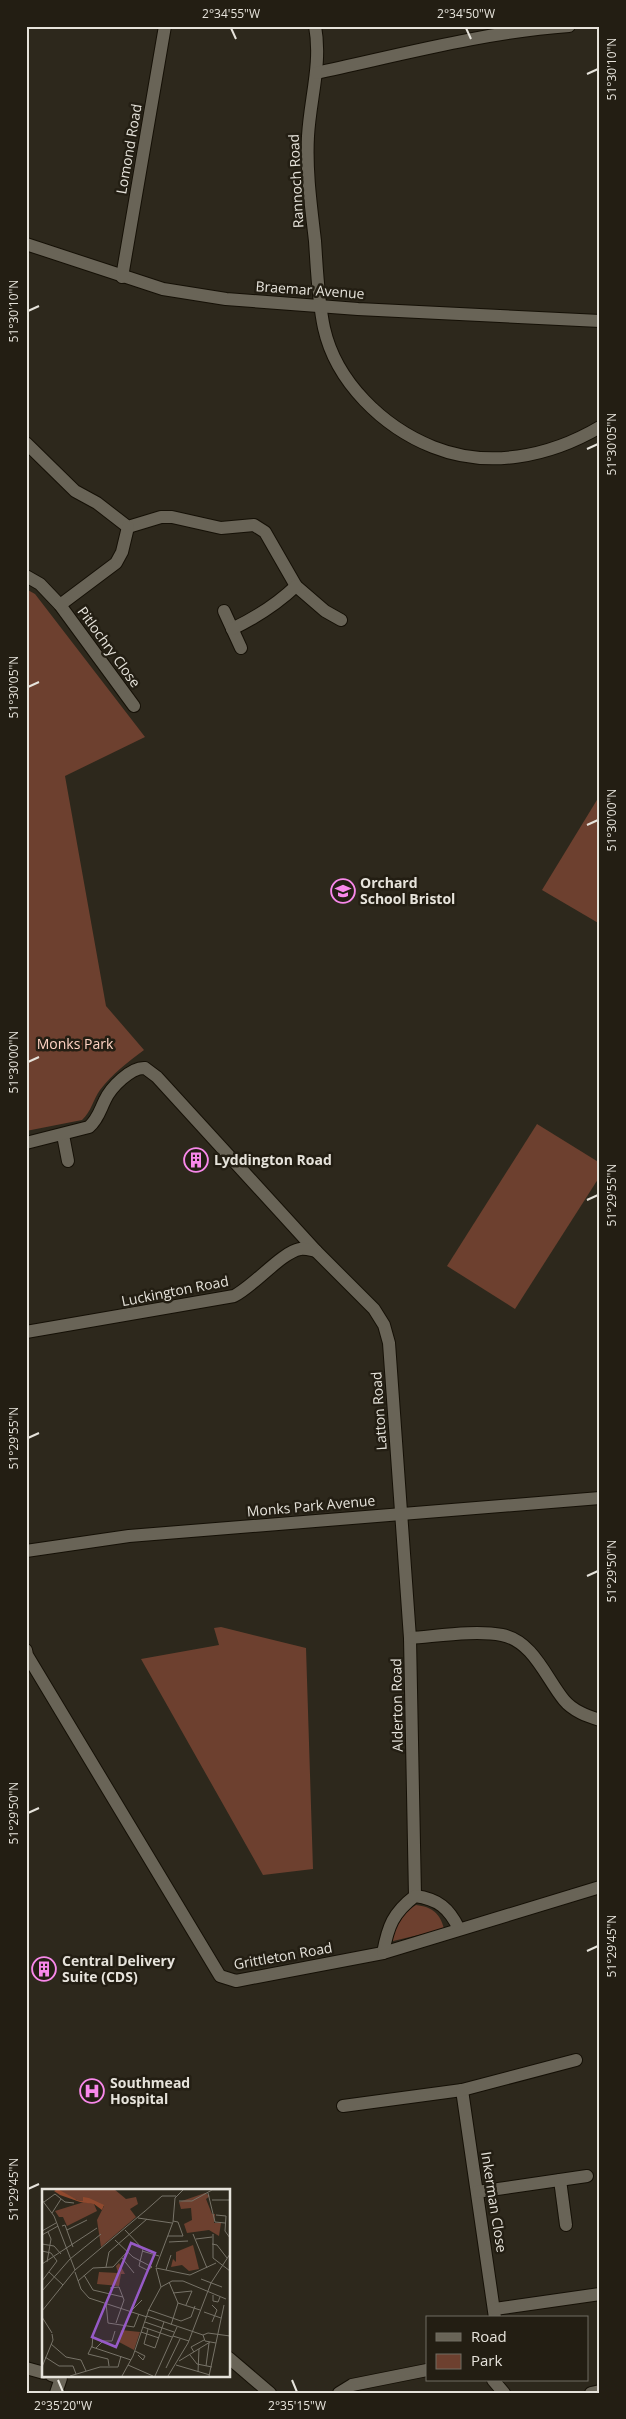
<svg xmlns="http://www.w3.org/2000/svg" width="626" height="2419" font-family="'Open Sans',sans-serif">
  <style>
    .green { fill: #6d402f }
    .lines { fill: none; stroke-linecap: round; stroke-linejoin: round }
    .minor-casing { stroke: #151006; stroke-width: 14 }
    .minor { stroke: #696457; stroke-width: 12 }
    .ticks { fill: none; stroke: #e6e3db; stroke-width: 2 }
    .labels { text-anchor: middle; stroke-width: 5; stroke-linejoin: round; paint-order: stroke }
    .street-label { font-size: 14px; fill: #e6e3db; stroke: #231e13 }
    .poi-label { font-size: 14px; font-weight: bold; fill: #e6e3db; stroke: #231e13; text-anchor: start }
    .park-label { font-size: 14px; fill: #fed3c3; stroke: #231e13 }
    .inset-road { fill: none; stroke: #777368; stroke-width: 1 }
    .view { fill: #965ac6; fill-opacity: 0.15; stroke: #965ac6; stroke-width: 2.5 }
    .inset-edge { fill: none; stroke: #e6e3db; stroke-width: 2.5 }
    .neatline { fill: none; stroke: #e6e3db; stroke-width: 2 }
    .ticks-label { font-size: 12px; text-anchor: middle; fill: #e6e3db }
  </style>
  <rect width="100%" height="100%" fill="#2d281c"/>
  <g class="green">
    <path d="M 26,589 L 35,594 L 145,737 L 65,776 L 106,1006 L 144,1050 C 128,1062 112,1074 100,1090 C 93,1100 91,1112 82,1120 L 26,1131 Z"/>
    <polygon points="600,795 600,924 542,890"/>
    <polygon points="537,1124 600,1163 600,1176 515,1309 447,1266"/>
    <polygon points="221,1627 306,1648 313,1869 263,1875 141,1659 219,1645 214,1628"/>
    <path d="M 416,1905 C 432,1907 440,1913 444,1929 L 393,1941 C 391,1925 403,1913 416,1905 Z"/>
  </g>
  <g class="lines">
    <g class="minor-casing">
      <g id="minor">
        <path d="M 315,26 C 322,63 310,99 308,136 C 306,171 311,206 315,241 C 317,270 318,300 324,328 C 336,382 383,427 433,447 C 488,469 549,457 600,427"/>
        <path d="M 316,73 C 400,55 484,32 569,26"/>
        <polyline points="26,244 163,289 226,299 358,309 600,321"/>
        <polyline points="122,277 165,26"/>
        <polyline points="26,443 75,491 97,503 128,527 161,517 172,517 221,528 254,525 265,532 296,586 325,611 341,620"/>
        <polyline points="26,576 40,584 60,605 134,706"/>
        <polyline points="60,605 116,563 122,552 128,527"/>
        <polyline points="224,611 241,648"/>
        <path d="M 232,629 C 257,617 276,605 296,586"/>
        <polyline points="63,1135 68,1161"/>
        <path d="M 26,1143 L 89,1127 C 98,1119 100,1110 105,1100 C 111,1087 131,1067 145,1068 L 157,1077 L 316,1251 L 374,1309 L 384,1325 L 389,1343 L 410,1638 L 415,1896"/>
        <path d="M 26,1332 L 234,1296 C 254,1286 282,1252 300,1249 C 305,1248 311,1250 316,1251"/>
        <polyline points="26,1551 129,1536 600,1498"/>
        <path d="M 410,1638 C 438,1636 475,1630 502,1635 C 533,1641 546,1678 564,1700 C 573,1711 587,1716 600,1720"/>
        <polyline points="26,1650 27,1655 220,1976 236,1981 383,1953 600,1887"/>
        <path d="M 383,1953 C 388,1926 393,1913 415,1896 C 438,1899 449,1908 459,1929"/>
        <polyline points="462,2090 495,2318"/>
        <polyline points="343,2106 462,2090 576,2060"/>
        <polyline points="560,2180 566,2225"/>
        <polyline points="477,2192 587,2176"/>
        <polyline points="495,2309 600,2294"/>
        <polyline points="229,2358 270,2393"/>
        <polyline points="26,2368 44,2373"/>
        <polyline points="51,2375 61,2378 56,2393"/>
        <polyline points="493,2380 504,2393"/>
        <polyline points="339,2393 352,2385 427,2370"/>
        <polyline points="591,2393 600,2391"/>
      </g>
    </g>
    <use href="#minor" class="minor"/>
  </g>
  <path class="ticks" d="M 231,28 L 236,39M 466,28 L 471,39M 587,74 L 598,69M 28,311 L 39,306M 587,449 L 598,444M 28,687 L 39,682M 587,825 L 598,820M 28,1062 L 39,1057M 587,1200 L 598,1195M 28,1438 L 39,1433M 587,1576 L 598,1571M 28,1813 L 39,1808M 587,1951 L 598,1946M 28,2189 L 39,2184M 58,2380 L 63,2392M 292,2380 L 297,2392"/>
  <defs>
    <g id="school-ring" transform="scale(1.25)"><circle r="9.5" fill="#231e13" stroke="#f888ea" stroke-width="1.5"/><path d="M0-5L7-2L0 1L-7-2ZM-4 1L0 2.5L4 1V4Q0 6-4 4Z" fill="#f888ea"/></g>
    <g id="building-ring" transform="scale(1.25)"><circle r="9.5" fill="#231e13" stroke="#f888ea" stroke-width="1.5"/><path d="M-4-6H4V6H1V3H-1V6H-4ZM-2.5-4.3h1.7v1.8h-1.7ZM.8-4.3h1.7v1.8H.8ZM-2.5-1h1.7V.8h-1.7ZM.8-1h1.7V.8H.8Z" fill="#f888ea"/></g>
    <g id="hospital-ring" transform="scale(1.25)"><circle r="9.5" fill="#231e13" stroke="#f888ea" stroke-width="1.5"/><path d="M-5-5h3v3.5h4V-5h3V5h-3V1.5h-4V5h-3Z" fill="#f888ea"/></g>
  </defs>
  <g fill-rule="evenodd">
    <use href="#school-ring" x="343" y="891"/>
    <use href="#building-ring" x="196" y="1160"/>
    <use href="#building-ring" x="44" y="1969"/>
    <use href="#hospital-ring" x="92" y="2091"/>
  </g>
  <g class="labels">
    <g class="street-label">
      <text transform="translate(129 149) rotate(-80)" y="5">Lomond Road</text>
      <text transform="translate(296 181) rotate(-93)" y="5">Rannoch Road</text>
      <text transform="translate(310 290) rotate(4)" y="5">Braemar Avenue</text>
      <text transform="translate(109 647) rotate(54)" y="5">Pitlochry Close</text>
      <text transform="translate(175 1291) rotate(-11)" y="5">Luckington Road</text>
      <text transform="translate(379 1411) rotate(-94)" y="5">Latton Road</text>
      <text transform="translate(311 1506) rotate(-5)" y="5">Monks Park Avenue</text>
      <text transform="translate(397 1705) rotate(-91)" y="5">Alderton Road</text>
      <text transform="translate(283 1956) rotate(-10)" y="5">Grittleton Road</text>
      <text transform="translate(494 2202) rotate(81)" y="5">Inkerman Close</text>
    </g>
    <g class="poi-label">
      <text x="360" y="888">Orchard<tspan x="360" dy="16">School Bristol</tspan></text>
      <text x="214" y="1165">Lyddington Road</text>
      <text x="62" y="1966">Central Delivery<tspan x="62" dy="16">Suite (CDS)</tspan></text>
      <text x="110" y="2088">Southmead<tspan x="110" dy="16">Hospital</tspan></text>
    </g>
    <g class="park-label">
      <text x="75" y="1049">Monks Park</text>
    </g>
  </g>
  <g transform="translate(42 2189)">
    <rect width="188" height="188" fill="#2d281c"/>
    <path d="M 16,0 L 72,0 L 84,10 L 94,8 L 96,15 L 88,20 L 94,28 L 59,58 L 55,31 L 62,17 L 31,10 ZM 163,4 L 168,7 L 164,10 L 170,25 L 173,25 L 172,34 L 179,34 L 177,47 L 167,41 L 145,44 L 142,35 L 150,31 L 149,19 L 139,20 L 137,13 ZM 42,13 L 52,15 L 55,22 L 25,37 L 21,28 L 17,28 L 13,22 ZM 151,56 L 157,80 L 147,82 L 140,76 L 129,78 L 131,70 L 134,73 L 134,63 ZM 77,74 L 83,85 L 79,85 L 77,97 L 55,95 L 57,83 L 76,84 L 74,77 ZM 79,141 L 98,143 L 92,161 L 77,153 Z" fill="#6d402f"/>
    <path d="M 16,0 L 35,11 L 41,12 L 41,8 L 47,9 L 62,16 L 60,21 L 52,15 L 38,13 L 18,6 L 12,2 Z" fill="#90492e"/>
    <path class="inset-road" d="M 166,4 L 173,33 L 183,34M 0,11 L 12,27 L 33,81M 170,11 L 188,11M 137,12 L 150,12 L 170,1 L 188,1M 2,13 L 13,5 L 23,13 L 32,14M 102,23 L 120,7 L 134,7M 10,24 L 19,10M 174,26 L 184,27 L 183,42 L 188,49M 96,29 L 130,34M 20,37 L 23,36 L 31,58M 25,41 L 45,31M 83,41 L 101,60 L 97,77 L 105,81 L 110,78M 0,42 L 14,34M 151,45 L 165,79M 171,45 L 171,69 L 188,82M 0,46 L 16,37M 126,47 L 141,47 L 136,33 L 131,32M 154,50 L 170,48M 73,51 L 91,68 L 110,78M 127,53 L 146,52M 0,55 L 12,57 L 19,65M 170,55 L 175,56 L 185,69M 0,62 L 9,64 L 15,72 L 0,92M 100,62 L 117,67M 80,69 L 92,84M 5,73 L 9,50 L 6,43M 0,75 L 55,39M 64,78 L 67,63 L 105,30M 114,78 L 131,33 L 133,9 L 142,0M 114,79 L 148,86 L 174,74M 124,81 L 129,66M 7,83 L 21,96M 33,83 L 39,100 L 47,109 L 105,128M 42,86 L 51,101 L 81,108M 159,90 L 180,98M 36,92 L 51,79 L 71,78 L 85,63M 127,93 L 136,114M 119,98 L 130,92 L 141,92 L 184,110M 68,99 L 77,98 L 82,111 L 74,134M 0,102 L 28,70 L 59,45M 131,104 L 150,102 L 144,116M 171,106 L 171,112 L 176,113 L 178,108M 64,114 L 66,134 L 92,138 L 97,125M 136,114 L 158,121M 170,116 L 175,121 L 170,133M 107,121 L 139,132 L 149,128 L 153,117M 0,122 L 33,81 L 103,22M 89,122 L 100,111M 106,122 L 119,98 L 114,79M 162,123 L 179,129M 105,127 L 161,146M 0,128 L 10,144M 103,133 L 132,143M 129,136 L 136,114M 101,138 L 130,148M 106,140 L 102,155 L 113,159 L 122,133M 99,143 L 117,149M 51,146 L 50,158 L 89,171M 161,146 L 166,144 L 188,147M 161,146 L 163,152 L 174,154M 131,147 L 147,152M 9,155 L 24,168 L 39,171 L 44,182M 50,157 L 46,165 L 66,170 L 67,177M 54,159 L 61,152 L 70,152 L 73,142M 93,162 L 103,167 L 101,171 L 96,166M 152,163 L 149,158 L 162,151M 148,166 L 155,175 L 170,178M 3,168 L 17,177 L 31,177 L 34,185M 137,172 L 168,153M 86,176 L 111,187M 134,176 L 168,186M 164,177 L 167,154M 0,178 L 11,151 L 10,145M 124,179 L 138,150M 156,183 L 157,160M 28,187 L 58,178 L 76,178 L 79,167M 80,187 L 91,167 L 107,120M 113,187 L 135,138M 126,187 L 146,154 L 169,94 L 188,65M 167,187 L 182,116"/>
    <path class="view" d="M 89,54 L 113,64 L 74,158 L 50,148 Z"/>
    <rect width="188" height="188" class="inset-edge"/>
  </g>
  <rect width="626" height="2419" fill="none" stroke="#231e13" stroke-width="55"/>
  <rect x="426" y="2316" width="162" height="65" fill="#231e13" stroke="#716d63"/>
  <rect x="436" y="2333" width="25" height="8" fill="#696457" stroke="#716d63"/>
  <text x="471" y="2342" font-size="15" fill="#e6e3db">Road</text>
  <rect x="436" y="2354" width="25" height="15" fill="#6d402f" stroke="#716d63"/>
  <text x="471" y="2366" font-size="15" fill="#e6e3db">Park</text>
  <rect x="28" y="28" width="570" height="2364" class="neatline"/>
  <g class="ticks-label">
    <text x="231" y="18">2°34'55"W</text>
    <text x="466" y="18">2°34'50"W</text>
    <text transform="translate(612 69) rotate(-90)" y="4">51°30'10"N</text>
    <text transform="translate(14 311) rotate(-90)" y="4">51°30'10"N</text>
    <text transform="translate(612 444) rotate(-90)" y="4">51°30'05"N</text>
    <text transform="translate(14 687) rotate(-90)" y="4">51°30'05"N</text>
    <text transform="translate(612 820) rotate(-90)" y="4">51°30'00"N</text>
    <text transform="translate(14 1062) rotate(-90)" y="4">51°30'00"N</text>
    <text transform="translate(612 1195) rotate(-90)" y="4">51°29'55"N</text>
    <text transform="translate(14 1438) rotate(-90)" y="4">51°29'55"N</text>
    <text transform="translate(612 1571) rotate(-90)" y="4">51°29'50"N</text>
    <text transform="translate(14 1813) rotate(-90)" y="4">51°29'50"N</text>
    <text transform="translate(612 1946) rotate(-90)" y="4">51°29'45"N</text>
    <text transform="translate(14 2189) rotate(-90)" y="4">51°29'45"N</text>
    <text x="63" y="2410">2°35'20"W</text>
    <text x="297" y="2410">2°35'15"W</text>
  </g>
</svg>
